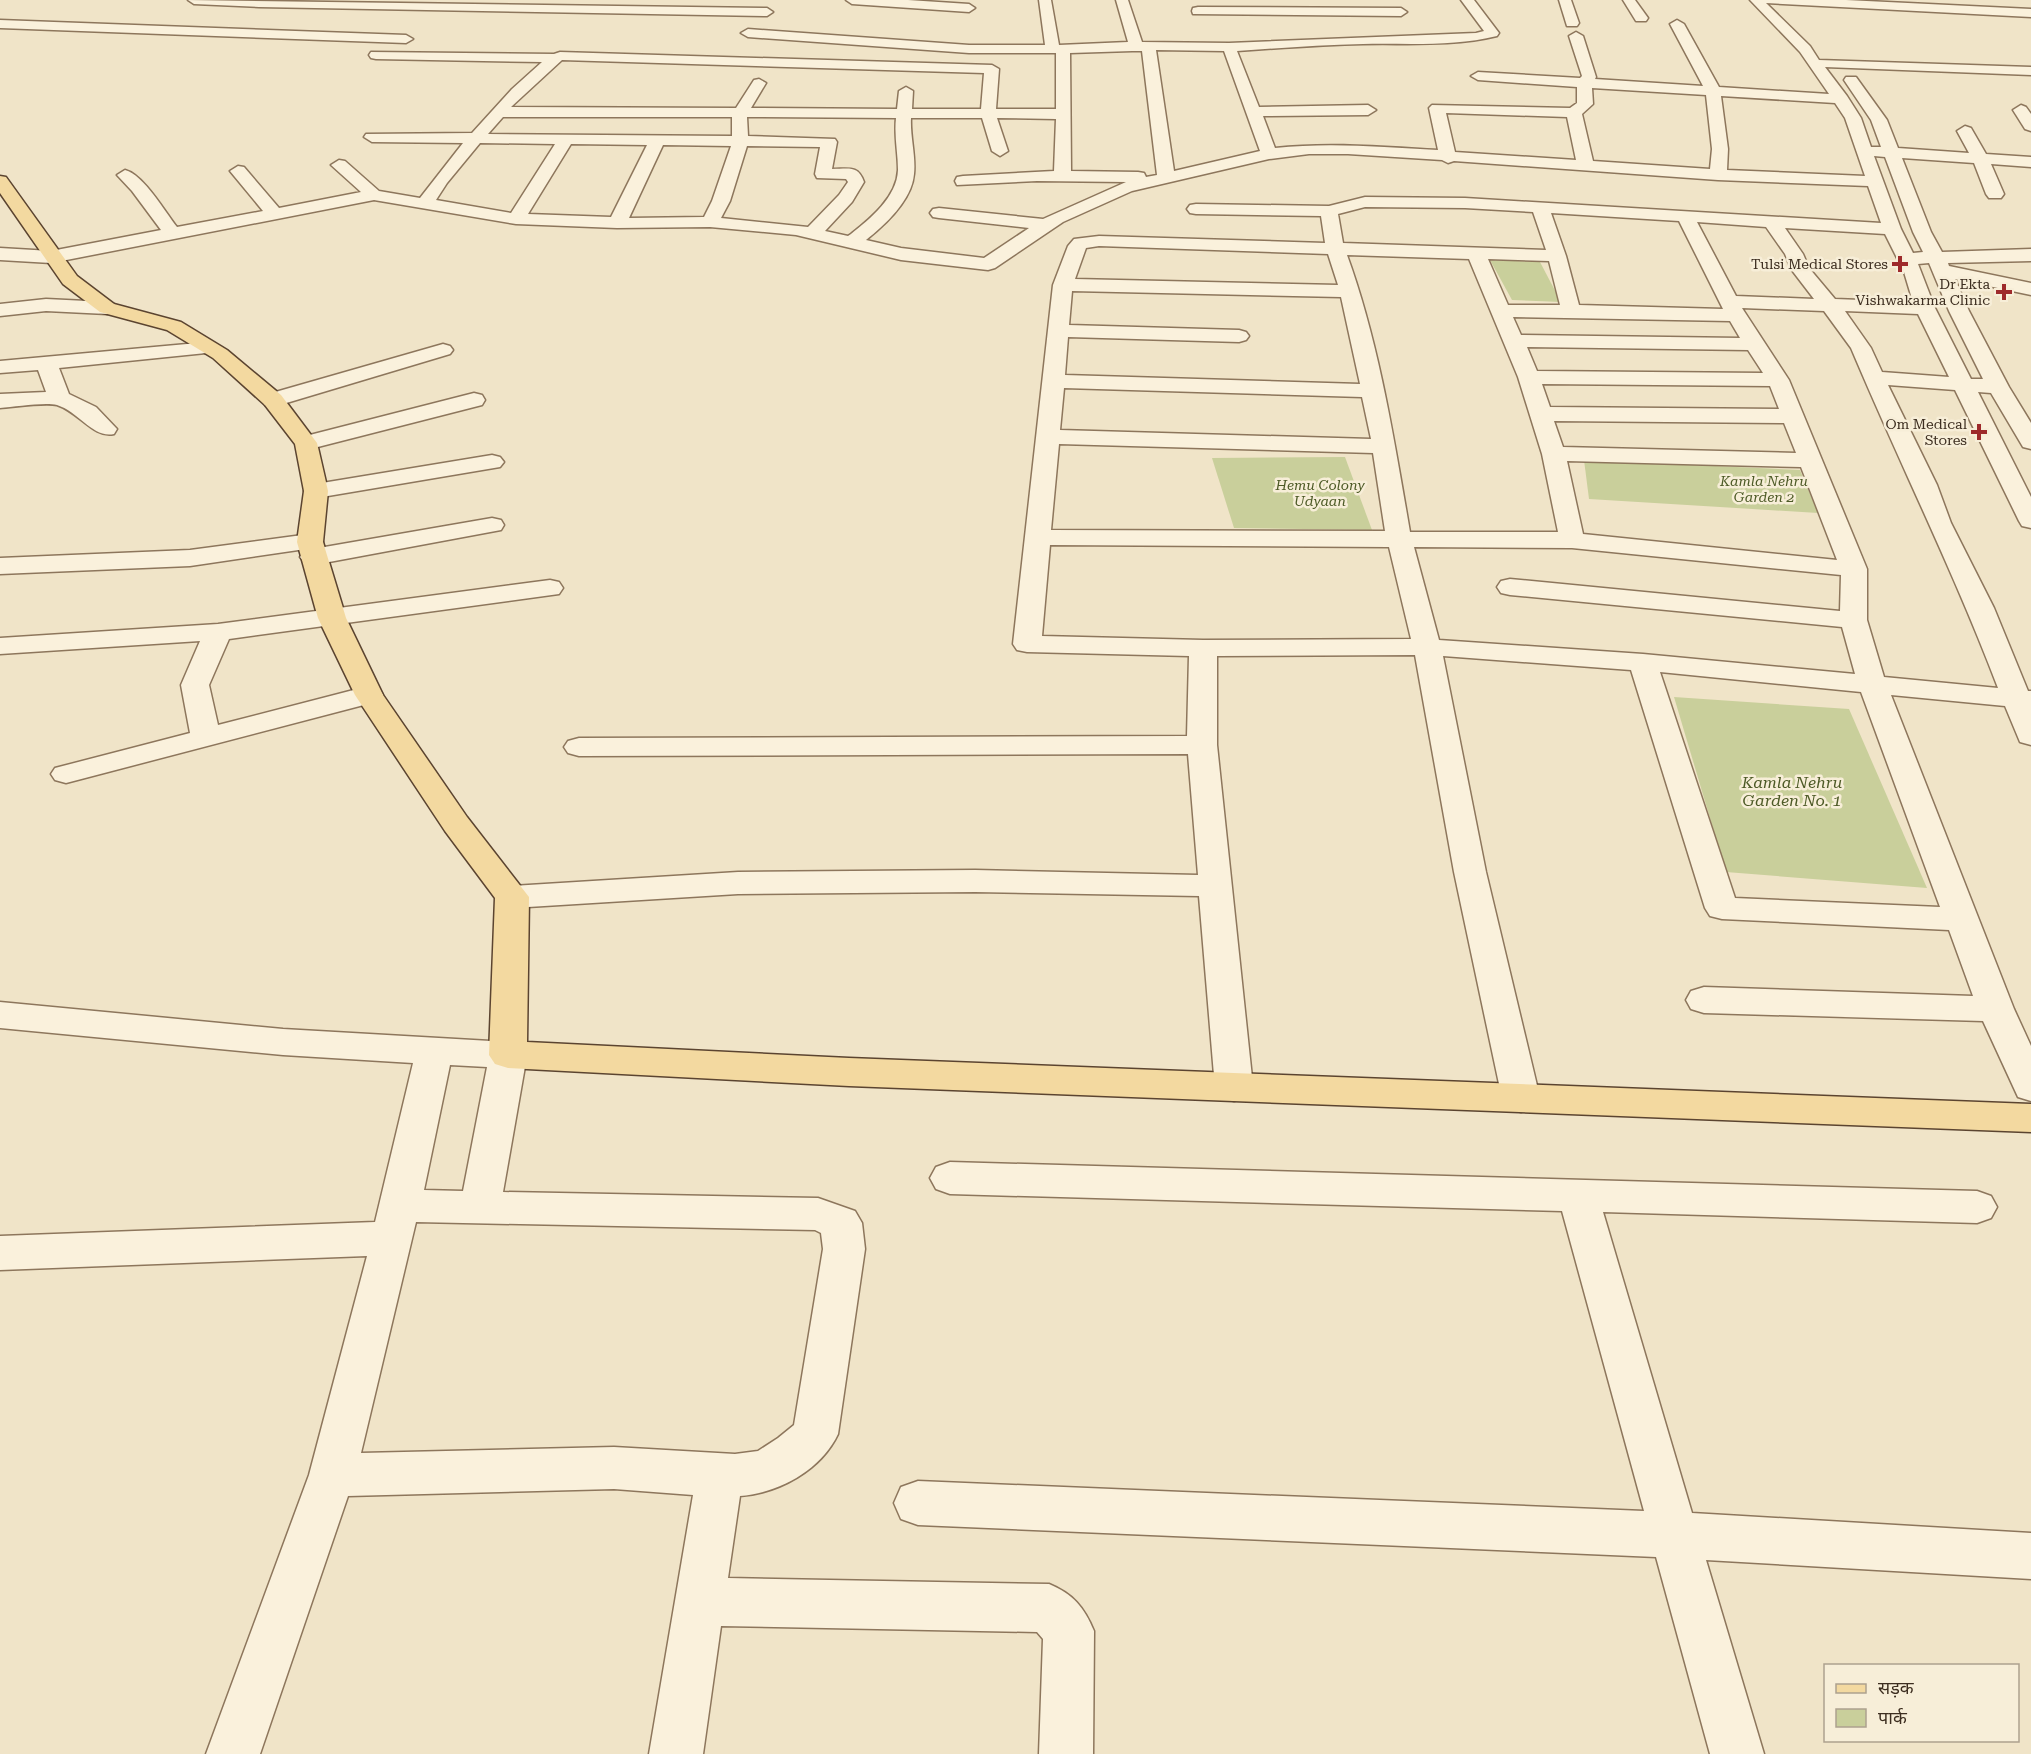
<svg xmlns="http://www.w3.org/2000/svg" width="2031" height="1754" font-family="'Roboto Serif','Noto Sans Devanagari',serif">
  <style>
    .green { fill: #c9cf9b }
    .lines { fill: none; stroke-linecap: round; stroke-linejoin: round }
    .minor-casing { stroke: #8d765c; stroke-width: 3 }
    .major-casing { stroke: #5b4430; stroke-width: 3 }
    .minor { fill: #faf1dc; fill-rule: evenodd }
    .major { fill: #f3d9a0; fill-rule: evenodd }
    .poi-dot { fill: #9e2a2b; stroke: #f7eed8; stroke-width: 2 }
    .labels { text-anchor: middle; stroke-width: 5; stroke-linejoin: round; paint-order: stroke }
    .far-poi-label { font-size: 14px; fill: #3d2e20; stroke: #f7eed8; text-anchor: end }
    .far-park-label { font-size: 14px; font-style: italic; fill: #4d5a26; stroke: #f7eed8 }
    .park-label { font-size: 16px; font-style: italic; fill: #4d5a26; stroke: #f7eed8 }
  </style>
  <rect width="100%" height="100%" fill="#f0e4c8"/>
  <g class="green">
    <polygon points="1490,260 1540,262 1561,302 1512,300"/>
    <polygon points="1345,457 1372,530 1234,528 1212,458"/>
    <polygon points="1584,460 1800,470 1818,513 1589,499"/>
    <polygon points="1674,697 1849,709 1927,888 1726,872"/>
  </g>
  <g class="lines">
    <g class="minor-casing">
      <g id="minor">
        <polygon points="188,0 767,8 773,12 767,16 259,7 194,4"/>
        <polygon points="846,0 908,0 969,4 975,8 969,12 852,4"/>
        <path d="M 1039,0 L 1051,0 L 1059,45 L 1128,42 L 1116,0 L 1128,0 L 1142,42 L 1229,43 L 1476,33 L 1484,31 L 1461,0 L 1474,0 L 1499,33 L 1497,36 C 1453,47 1408,43 1363,44 C 1321,45 1279,48 1237,51 L 1259,107 L 1368,105 L 1376,110 L 1368,115 L 1263,116 L 1275,148 C 1330,142 1383,147 1438,150 L 1429,108 L 1432,105 L 1570,108 L 1577,103 L 1577,87 L 1478,80 L 1471,76 L 1478,72 L 1580,78 L 1582,76 L 1569,36 L 1576,32 L 1583,36 L 1596,77 L 1595,79 L 1703,86 L 1670,24 L 1677,20 L 1684,24 L 1719,87 L 1829,94 L 1800,52 L 1750,0 L 1846,0 L 2031,9 L 2031,17 L 1766,3 L 1810,46 L 1819,60 L 2031,67 L 2031,75 L 1825,67 L 1847,96 L 1861,118 L 1871,147 L 1881,147 L 1871,120 L 1844,80 L 1846,77 L 1856,77 L 1887,120 L 1898,148 L 1969,153 L 1957,131 L 1965,126 L 1971,128 L 1986,154 L 2031,157 L 2031,167 L 1991,164 L 2004,194 L 2001,198 L 1989,198 L 1986,194 L 1974,163 L 1902,158 L 1931,232 L 1942,252 L 2031,249 L 2031,261 L 1948,263 L 1949,266 L 2031,283 L 2031,295 L 1955,279 L 1969,311 L 2009,387 L 2031,423 L 2031,449 L 2023,447 L 1991,393 L 1978,392 L 2031,497 L 2031,528 L 2022,526 L 2019,521 L 1955,390 L 1888,385 L 1937,485 L 1951,523 L 1994,608 L 2028,691 L 2031,691 L 2031,745 L 2020,742 L 2005,706 L 1891,695 L 2014,1009 L 2031,1046 L 2031,1101 L 2018,1097 L 1983,1021 L 1704,1013 L 1691,1009 L 1686,1000 L 1691,991 L 1704,987 L 1973,996 L 1949,930 L 1722,919 L 1710,916 L 1705,908 L 1631,670 L 1443,656 L 1486,872 L 1540,1098 L 1534,1108 L 1521,1112 L 1508,1108 L 1502,1098 L 1454,872 L 1415,655 L 1217,656 L 1217,745 L 1253,1087 L 1247,1097 L 1234,1101 L 1221,1097 L 1215,1087 L 1199,896 L 975,892 L 738,894 L 512,908 L 500,905 L 495,897 L 500,889 L 512,886 L 738,872 L 975,870 L 1198,875 L 1188,754 L 579,756 L 568,753 L 564,747 L 568,741 L 579,738 L 1187,736 L 1189,656 L 1027,652 L 1017,650 L 1013,644 L 1053,285 L 1068,246 L 1074,239 L 1099,236 L 1325,243 L 1321,216 L 1196,214 L 1190,213 L 1187,209 L 1190,205 L 1196,204 L 1329,206 L 1365,197 L 1465,198 L 1881,223 L 1868,186 L 1718,180 L 1454,161 L 1448,163 L 1442,160 L 1348,154 L 1309,154 L 1269,159 L 1132,191 L 1063,222 L 995,268 L 988,270 L 901,260 L 796,235 L 710,227 L 617,228 L 516,224 L 374,200 L 51,263 L 0,260 L 0,248 L 51,251 L 161,230 L 132,191 L 117,175 L 125,170 C 144,175 165,212 177,227 L 263,211 L 230,171 L 238,166 L 244,167 L 279,208 L 361,192 L 331,165 L 339,160 L 345,161 L 379,191 L 420,198 L 463,143 L 372,142 L 364,137 L 366,134 L 472,133 L 512,89 L 542,62 L 376,59 L 371,58 L 369,55 L 371,52 L 554,54 L 560,52 L 992,65 L 999,69 L 996,109 L 1056,109 L 1056,53 L 969,53 L 748,37 L 741,33 L 748,29 L 969,45 L 1045,45 ZM 1156,50 L 1224,51 L 1260,151 L 1174,171 ZM 1132,51 L 1142,51 L 1157,175 L 1146,177 L 1144,173 L 1138,172 L 1071,171 L 1070,53 ZM 562,60 L 984,73 L 981,109 L 912,109 L 913,91 L 906,87 L 899,91 L 897,109 L 751,108 L 766,83 L 759,79 L 754,80 L 736,108 L 511,107 ZM 1592,88 L 1706,95 L 1712,149 L 1710,169 L 1593,161 L 1582,114 L 1593,104 ZM 1721,96 L 1835,103 L 1845,118 L 1865,176 L 1727,170 L 1728,149 ZM 1446,113 L 1567,117 L 1576,160 L 1455,152 ZM 503,117 L 732,117 L 732,136 L 488,134 ZM 747,117 L 896,118 C 894,136 898,153 898,170 C 897,197 870,219 851,234 L 848,236 L 825,231 L 852,202 L 864,182 C 858,165 849,169 832,169 L 837,142 L 835,139 L 748,136 ZM 911,118 L 982,118 L 992,151 L 1000,156 L 1008,151 L 997,118 L 1056,119 L 1054,171 L 963,176 L 957,177 L 955,181 L 957,185 L 1037,181 L 1126,182 L 1043,219 L 939,208 L 933,209 L 930,213 L 933,217 L 939,218 L 1029,228 L 984,258 L 901,248 L 866,240 C 885,225 912,200 914,174 C 916,156 910,137 911,118 ZM 480,143 L 555,144 L 511,213 L 436,200 L 447,183 ZM 571,144 L 647,145 L 611,217 L 528,214 ZM 663,145 L 731,146 L 712,201 L 704,217 L 629,218 ZM 747,146 L 820,147 L 815,174 L 817,178 L 846,179 L 848,182 L 839,195 L 808,227 L 721,218 L 730,201 ZM 1874,156 L 1885,157 L 1913,232 L 1923,252 L 1913,253 L 1901,229 ZM 1365,207 L 1465,208 L 1533,212 L 1546,250 L 1343,243 L 1338,214 ZM 1551,213 L 1679,221 L 1723,309 L 1579,305 L 1566,256 ZM 1697,222 L 1766,227 L 1785,254 L 1791,269 L 1814,299 L 1736,296 ZM 1785,228 L 1885,234 L 1904,272 L 1913,302 L 1835,299 L 1809,268 L 1803,254 ZM 1099,246 L 1328,254 L 1338,285 L 1075,279 L 1086,248 ZM 1347,255 L 1469,259 L 1518,377 L 1542,454 L 1558,532 L 1410,532 C 1394,439 1379,343 1347,255 ZM 1488,259 L 1549,261 L 1560,305 L 1508,305 ZM 1929,263 L 1949,311 L 1983,379 L 1971,379 L 1935,308 L 1918,264 ZM 1072,291 L 1341,297 L 1360,384 L 1065,375 L 1068,337 L 1239,342 L 1246,340 L 1249,336 L 1246,332 L 1239,330 L 1069,325 ZM 1742,308 L 1824,311 L 1851,348 C 1899,462 1954,572 1998,688 L 1884,677 L 1867,620 L 1867,569 L 1789,380 ZM 1845,311 L 1918,314 L 1949,377 L 1882,372 L 1871,348 ZM 1513,317 L 1730,321 L 1740,338 L 1521,335 ZM 1527,347 L 1748,350 L 1763,373 L 1537,371 ZM 1542,384 L 1770,386 L 1779,409 L 1550,407 ZM 1064,388 L 1362,397 L 1371,439 L 1060,430 ZM 1554,421 L 1784,423 L 1796,453 L 1563,447 ZM 1059,444 L 1373,453 L 1385,531 L 1051,530 ZM 1567,461 L 1801,467 L 1837,560 L 1583,534 ZM 1050,545 L 1389,547 L 1411,639 L 1203,640 L 1042,636 ZM 1414,547 L 1572,548 L 1841,575 L 1840,611 L 1510,579 L 1501,581 L 1497,587 L 1501,593 L 1510,595 L 1842,627 L 1855,674 L 1643,654 L 1439,640 ZM 1660,672 L 1861,692 L 1940,907 L 1735,898 Z"/>
        <polygon points="1559,0 1571,0 1579,23 1577,26 1567,26"/>
        <polygon points="1623,0 1635,0 1648,18 1646,21 1636,21"/>
        <polygon points="1198,7 1401,8 1407,12 1401,16 1193,14 1192,11 1193,8"/>
        <polygon points="0,20 406,35 413,39 406,43 0,28"/>
        <polygon points="2021,105 2026,107 2031,114 2031,131 2025,129 2013,110"/>
        <polygon points="46,299 107,302 114,304 117,308 114,312 107,314 46,311 0,316 0,304"/>
        <path d="M 209,342 L 216,344 L 219,348 L 216,352 L 59,368 L 69,394 L 96,407 L 117,429 L 114,434 C 94,439 79,412 57,405 C 44,402 15,407 0,408 L 0,394 L 46,392 L 38,370 L 0,373 L 0,361 Z"/>
        <polygon points="443,344 450,346 453,350 450,354 273,407 265,405 262,400 265,395"/>
        <polygon points="474,393 482,395 485,400 482,405 306,450 298,448 295,443 298,438"/>
        <polygon points="492,455 500,457 504,462 500,467 316,498 307,496 304,491 307,486 316,484"/>
        <polygon points="492,518 501,520 504,525 501,530 313,565 304,562 300,557 304,552 313,549"/>
        <polygon points="310,534 319,537 323,542 319,547 190,566 0,574 0,558 190,550"/>
        <polygon points="550,580 559,582 563,588 559,594 229,639 209,685 218,725 369,686 379,689 383,695 379,701 66,783 55,780 51,774 55,768 190,733 181,685 200,641 0,654 0,638 218,624"/>
        <path d="M 0,1002 L 283,1029 L 508,1042 L 521,1046 L 527,1055 L 503,1192 L 818,1198 L 855,1211 L 862,1223 L 865,1249 L 838,1434 C 821,1470 779,1493 740,1496 L 728,1578 L 1049,1584 C 1073,1594 1084,1607 1094,1631 L 1093,1754 L 1039,1754 L 1043,1639 L 1037,1632 L 721,1626 L 703,1754 L 649,1754 L 693,1495 L 614,1489 L 348,1496 L 260,1754 L 206,1754 L 309,1475 L 367,1256 L 0,1270 L 0,1236 L 375,1222 L 413,1063 L 283,1055 L 0,1028 ZM 450,1065 L 487,1067 L 463,1191 L 424,1190 ZM 416,1222 L 815,1230 L 821,1233 L 823,1249 L 794,1425 L 778,1438 L 758,1451 L 735,1454 L 614,1447 L 361,1453 Z"/>
        <polygon points="950,1162 1977,1191 1991,1196 1997,1207 1991,1218 1977,1223 1603,1212 1692,1513 2031,1533 2031,1579 1706,1560 1764,1754 1710,1754 1656,1557 918,1525 901,1519 894,1503 901,1487 918,1481 1644,1511 1562,1211 950,1194 936,1189 930,1178 936,1167"/>
      </g>
    </g>
    <g class="major-casing">
      <polygon id="major" points="0,176 6,177 77,276 114,304 181,322 227,350 281,395 317,443 328,491 323,542 346,618 383,695 467,817 529,897 527,1042 849,1058 2031,1104 2031,1132 849,1086 508,1068 495,1064 489,1055 495,898 445,831 355,695 318,618 297,542 304,491 295,444 265,405 213,358 167,330 100,312 63,284 0,193"/>
    </g>
    <use href="#minor" class="minor"/>
    <use href="#major" class="major"/>
  </g>
  <g class="poi-dot">
    <path d="M1897 255h6v6h6v6h-6v6h-6v-6h-6v-6h6z"/>
    <path d="M2001 283h6v6h6v6h-6v6h-6v-6h-6v-6h6z"/>
    <path d="M1976 423h6v6h6v6h-6v6h-6v-6h-6v-6h6z"/>
  </g>
  <g class="labels">
    <g class="far-poi-label">
      <text x="1888" y="269">Tulsi Medical Stores</text>
      <text x="1990" y="289">Dr Ekta<tspan x="1990" dy="16">Vishwakarma Clinic</tspan></text>
      <text x="1967" y="429">Om Medical<tspan x="1967" dy="16">Stores</tspan></text>
    </g>
    <g class="far-park-label">
      <text x="1764" y="486">Kamla Nehru<tspan x="1764" dy="16">Garden 2</tspan></text>
      <text x="1320" y="490">Hemu Colony<tspan x="1320" dy="16">Udyaan</tspan></text>
    </g>
    <g class="park-label">
      <text x="1792" y="788">Kamla Nehru<tspan x="1792" dy="18">Garden No. 1</tspan></text>
    </g>
  </g>
  <rect x="1824" y="1664" width="195" height="78" fill="#f7eed8" stroke="#ada18e" stroke-width="1.5"/>
  <rect x="1836" y="1684" width="30" height="9" fill="#f3d9a0" stroke="#ada18e" stroke-width="1.5"/>
  <text x="1878" y="1694" font-size="18" fill="#3d2e20">सड़क</text>
  <rect x="1836" y="1709" width="30" height="18" fill="#c9cf9b" stroke="#ada18e" stroke-width="1.5"/>
  <text x="1878" y="1724" font-size="18" fill="#3d2e20">पार्क</text>
</svg>
